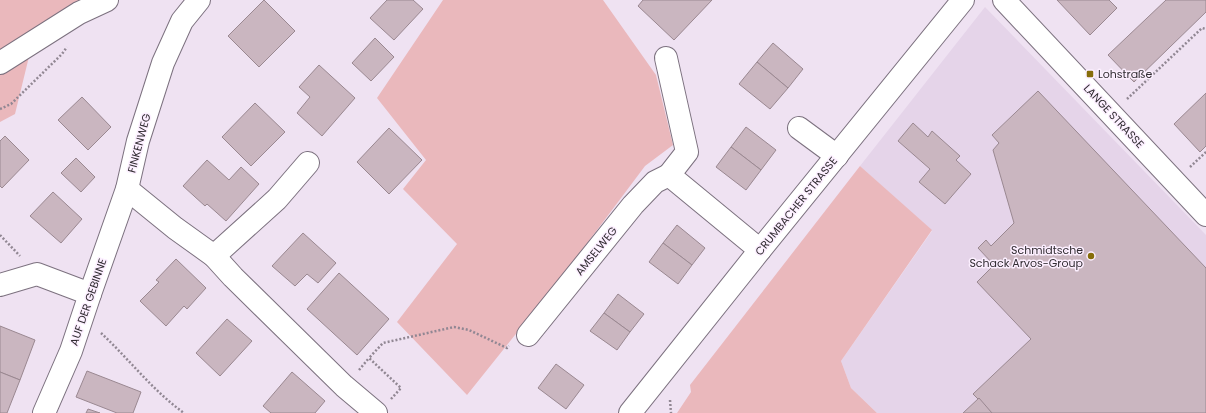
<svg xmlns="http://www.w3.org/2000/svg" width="1206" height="413" font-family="Poppins,sans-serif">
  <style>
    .built { fill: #e5d4e9 }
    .green { fill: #eab8bc }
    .building { fill: #cab6c0; stroke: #9a8891 }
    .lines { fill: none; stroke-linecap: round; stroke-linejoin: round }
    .minor-casing { stroke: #7c717f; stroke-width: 24 }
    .secondary-casing { stroke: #7c717f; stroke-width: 24 }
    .path { stroke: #918793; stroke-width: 2.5; stroke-dasharray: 2 2; stroke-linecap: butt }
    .minor { stroke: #fff; stroke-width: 22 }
    .secondary { stroke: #fff; stroke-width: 22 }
    .poi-dot { fill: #866d0a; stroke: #fcefff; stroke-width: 1.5 }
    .labels { text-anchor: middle; stroke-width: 3; stroke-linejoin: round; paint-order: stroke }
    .poi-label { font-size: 11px; fill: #312c32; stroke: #fcefff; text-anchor: start }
    .street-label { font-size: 11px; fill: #312c32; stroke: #fcefff }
  </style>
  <rect width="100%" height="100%" fill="#efe2f2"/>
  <polygon class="built" points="985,7 1206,235 1206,413 877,413 851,388 841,361 932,231 860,166"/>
  <g class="green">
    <polygon points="0,0 88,0 35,32 15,114 0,122"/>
    <polygon points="443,0 603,0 656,75 673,145 645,166 567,270 467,395 397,322 457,244 403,189 426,160 377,98"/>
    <polygon points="860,166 932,230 841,361 851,388 877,413 677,413 691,392 690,385"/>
  </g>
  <g class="building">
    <polygon points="264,0 295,31 259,67 228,36"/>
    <polygon points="387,0 413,0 423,9 394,40 370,18"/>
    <polygon points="643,0 712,0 674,40 638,6"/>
    <polygon points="1057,0 1109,0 1117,8 1090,35"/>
    <polygon points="1166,0 1206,0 1206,12 1134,82 1108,55"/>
    <polygon points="375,38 394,57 371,81 352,63"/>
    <polygon points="773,43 803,69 788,88 757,62"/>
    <polygon points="757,62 788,88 770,109 739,84"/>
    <polygon points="319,65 355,98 322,136 297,113 310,97 299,87"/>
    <polygon points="1038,91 1206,268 1206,413 992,413 973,394 1031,339 977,282 994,265 978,248 986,240 991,246 1014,223 993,150 999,143 992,135"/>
    <polygon points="1206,93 1206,146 1200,152 1174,124"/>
    <polygon points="82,97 111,127 88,150 58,120"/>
    <polygon points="255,103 285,132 251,166 222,137"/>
    <polygon points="913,123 928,137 932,131 960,156 956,160 971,174 945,204 919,182 930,169 898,141"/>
    <polygon points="746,127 776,150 761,170 731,147"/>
    <polygon points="389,128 422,160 389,194 357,162"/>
    <polygon points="5,136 29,160 2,188 0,186 0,141"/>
    <polygon points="731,147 761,170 746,190 716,167"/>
    <polygon points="76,158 95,177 81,192 61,173"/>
    <polygon points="207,160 229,180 241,167 259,184 226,221 207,204 205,206 183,186"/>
    <polygon points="53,192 82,219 61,243 30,216"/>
    <polygon points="677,225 705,248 692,265 663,243"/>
    <polygon points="303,233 336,263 318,283 307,274 295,286 272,266"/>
    <polygon points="663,243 692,265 678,284 649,262"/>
    <polygon points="176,259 206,288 187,309 184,306 166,326 140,301 159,282 156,280"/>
    <polygon points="339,273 389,319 357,355 307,309"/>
    <polygon points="618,294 644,314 630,332 604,313"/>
    <polygon points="604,313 630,332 617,350 590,331"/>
    <polygon points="227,319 252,341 220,376 196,353"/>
    <polygon points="0,326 35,340 20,380 0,372"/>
    <polygon points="556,364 584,385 566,409 538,388"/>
    <polygon points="87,371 141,392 133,413 117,413 76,397"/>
    <polygon points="0,372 20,380 7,413 0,413"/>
    <polygon points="292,372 325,401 315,413 271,413 263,406"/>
    <polygon points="979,398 992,413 963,413"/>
    <polygon points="88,409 100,413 86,413"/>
  </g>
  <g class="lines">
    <g class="minor-casing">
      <g id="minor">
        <polyline points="1004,0 1206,215"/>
        <polyline points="666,58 687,152 669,175"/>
        <polyline points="0,63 79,13 107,0"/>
        <polyline points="799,128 837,156"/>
        <polyline points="127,189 175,228 214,256 233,277 344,386 376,413"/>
        <polyline points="214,256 277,199 308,163"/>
        <polyline points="0,285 37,274 90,294"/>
        <polyline points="528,335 633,205 655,182 669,175 760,250"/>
        <polyline points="44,413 71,351 90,294 127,189 138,141 163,63 182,21 199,0"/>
      </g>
    </g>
    <g class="secondary-casing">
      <polyline id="secondary" points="630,413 760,250 963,0"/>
    </g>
    <g class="path">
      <polyline points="1127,99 1202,28 1206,29"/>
      <polyline points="0,109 11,104 62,54 67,47"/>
      <polyline points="1190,167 1206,152"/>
      <polyline points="0,235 20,256"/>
      <path d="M 101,333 C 129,359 153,391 184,413"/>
      <polyline points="359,370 369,358"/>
      <polyline points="391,399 401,388 369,358 383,343 454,327 469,330 507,348 509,346"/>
      <polyline points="670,400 671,413"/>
    </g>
    <use href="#minor" class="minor"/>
    <use href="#secondary" class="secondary"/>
  </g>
  <g class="poi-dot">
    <rect x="1086" y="70" width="8" height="8" rx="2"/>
    <circle cx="1091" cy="256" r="4"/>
  </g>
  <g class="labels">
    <g class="poi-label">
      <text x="1098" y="78">Lohstraße</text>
      <text x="1083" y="254" text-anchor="end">Schmidtsche<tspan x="1083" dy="13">Schack Arvos-Group</tspan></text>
    </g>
    <g class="street-label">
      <text transform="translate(1114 116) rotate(47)" y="4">LANGE STRASSE</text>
      <text transform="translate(139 143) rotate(-75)" y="4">FINKENWEG</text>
      <text transform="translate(796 206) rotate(-51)" y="4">CRUMBACHER STRASSE</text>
      <text transform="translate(596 251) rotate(-51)" y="4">AMSELWEG</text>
      <text transform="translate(88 302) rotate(-71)" y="4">AUF DER GEBINNE</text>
    </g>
  </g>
</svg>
